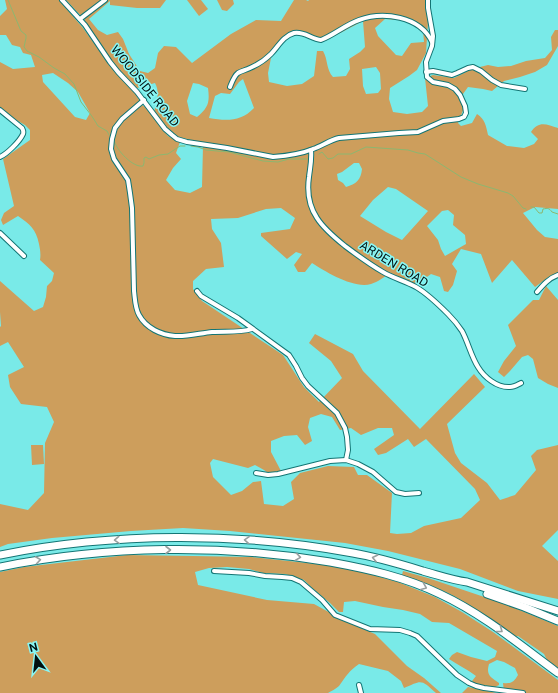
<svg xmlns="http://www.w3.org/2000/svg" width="558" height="693" font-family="'Public Sans',sans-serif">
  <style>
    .green { fill: #cd9e5c; fill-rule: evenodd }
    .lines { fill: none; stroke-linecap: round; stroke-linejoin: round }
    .stream { stroke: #8cb770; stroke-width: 1 }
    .minor-casing { stroke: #137574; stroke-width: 6 }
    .motorway-casing { stroke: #137574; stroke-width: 9 }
    .minor { stroke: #fff; stroke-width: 4 }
    .motorway { stroke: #fff; stroke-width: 7 }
    .oneway { stroke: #999f9f }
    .labels { text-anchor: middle; stroke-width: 3; stroke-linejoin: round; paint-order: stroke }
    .street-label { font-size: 12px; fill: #001010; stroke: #87f7f5 }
  </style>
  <rect width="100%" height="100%" fill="#79eae8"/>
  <g class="green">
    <path d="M 5,0 L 59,0 L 83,28 L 115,72 L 134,91 L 142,105 L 145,107 L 168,136 L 180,142 L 176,153 L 181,159 L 173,168 L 166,180 L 175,190 L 190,193 L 202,187 L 203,146 L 195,141 L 178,137 L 167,128 L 154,112 C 157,102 160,92 155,83 L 137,88 L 118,69 L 85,25 L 85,20 L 66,0 L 166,0 L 160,8 L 137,8 L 110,5 L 110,1 L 89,19 L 98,30 L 107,35 L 118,32 L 123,39 L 129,54 L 140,71 L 148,73 L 155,68 L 158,53 L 164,46 L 176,47 L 192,63 L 231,34 L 256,20 L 281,21 L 294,0 L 306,0 L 308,1 L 309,0 L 426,0 L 428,22 L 426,53 L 417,70 L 409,76 L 390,88 L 389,99 L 393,112 L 407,114 L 422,112 L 428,106 L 425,78 L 433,75 L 454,78 L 472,69 L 488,65 L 498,67 L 511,66 L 526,61 L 545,58 L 552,50 L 551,37 L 555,30 L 558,30 L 558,46 L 547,65 L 535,72 L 520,77 L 504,81 L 492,91 L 483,89 L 468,87 L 463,94 L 464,108 L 458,123 L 461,126 L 472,123 L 477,114 C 485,119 486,126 488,135 L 507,146 L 524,148 L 534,144 L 538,139 L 531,132 C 539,120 547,125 558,128 L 558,209 L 535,207 L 523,213 L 537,230 L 545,237 L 558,239 L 558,273 L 550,276 L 535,287 L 512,260 L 492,283 L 481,254 L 461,249 L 452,264 L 457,271 L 453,285 L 448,292 L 444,291 L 440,277 L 431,274 L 416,285 L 390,273 C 384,277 378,282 371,284 C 354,289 326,272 312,263 L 305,272 L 298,272 L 294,265 L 302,254 L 296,252 L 287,259 L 261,236 L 261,233 L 290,229 L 295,218 L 281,208 L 266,209 L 238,218 L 211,219 L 212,229 L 221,243 L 224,267 L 206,269 L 193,281 L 193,289 L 202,301 L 283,355 L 304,387 L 319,402 L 342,378 L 331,361 L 309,343 L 315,334 L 353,354 L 363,371 L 420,429 L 474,374 L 485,387 L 447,424 L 455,453 L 461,463 L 487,483 L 500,500 L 515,495 L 536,470 L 531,456 L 537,450 L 558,445 L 558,530 L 542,546 L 558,561 L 558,599 L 518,591 L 460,569 L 388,551 L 345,543 L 230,531 L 183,528 L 131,531 L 52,538 L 8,544 L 0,547 L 0,504 L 28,510 L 44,493 L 45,443 L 54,422 L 47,407 L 21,404 L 10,387 L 8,375 L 24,367 L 8,342 L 0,346 L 0,327 L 1,326 L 0,312 L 0,281 L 34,311 L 43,307 L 46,297 L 47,286 L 52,281 L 54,273 L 40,260 C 41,254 40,249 39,244 C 36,229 30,224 18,216 L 3,225 L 1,220 L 4,213 L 14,206 L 3,159 L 30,140 L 30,130 L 25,125 L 9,116 L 0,107 L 0,62 L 13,69 L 35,67 L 31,55 L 23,53 L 20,47 L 12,45 L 6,35 L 0,35 L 0,16 L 7,9 ZM 385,19 L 398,20 L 408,22 L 423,30 L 424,42 L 411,43 L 402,56 L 396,55 L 378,36 L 375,28 ZM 363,21 L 365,47 L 360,52 L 349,59 L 350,69 L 346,76 L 333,77 C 326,70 328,59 323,51 L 317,51 L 314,76 L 302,84 L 287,86 L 269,82 L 268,73 L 271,58 L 286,38 L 295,34 L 302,36 L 317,41 L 325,41 ZM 376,67 L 380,73 L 381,89 L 378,93 L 366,94 L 363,86 L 362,69 ZM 53,73 L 68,83 L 78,92 L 90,113 L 86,120 L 75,117 L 43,82 L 42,75 ZM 243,79 L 254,108 C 241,122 226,121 209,118 L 215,96 L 221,93 L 230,94 L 239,82 ZM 193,83 L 199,84 L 208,88 C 210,103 208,108 197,117 L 190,114 L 187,101 ZM 354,163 L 359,163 L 362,169 C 361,180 356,184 346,187 L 343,183 L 338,180 L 337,174 L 342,172 ZM 388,187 L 396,189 L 428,211 L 402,240 L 386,232 L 360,216 L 373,200 ZM 448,210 L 454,215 L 453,225 L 465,235 L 466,244 L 445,256 L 441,249 L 438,240 L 427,226 L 442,211 ZM 321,414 L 332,417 L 340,430 L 351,428 L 361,435 L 378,428 L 392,428 L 394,435 L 374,449 L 378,455 L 386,453 L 408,439 L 414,447 L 426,439 L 475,489 L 480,500 L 461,518 L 424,526 L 411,533 L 397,534 L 390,533 L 392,493 L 367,475 L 358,475 L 354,467 L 328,466 L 300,473 L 291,482 L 294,499 L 283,506 L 264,504 L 261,481 L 253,482 L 242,491 L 231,495 L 213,477 L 210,463 L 213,459 L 248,468 L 255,465 L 264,470 L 268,473 L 281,471 L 271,452 L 271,441 L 284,436 L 297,435 L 305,445 L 312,441 L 308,427 L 310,418 Z"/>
    <polygon points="187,0 201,0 208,9 199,16"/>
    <polygon points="217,0 233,0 234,4 227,11 222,10"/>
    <polygon points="546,286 558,300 558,388 548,384 538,378 533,359 528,355 522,357 510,371 504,377 498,372 504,361 516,346 508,325 533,300 539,300"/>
    <polygon points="31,445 43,445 44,464 32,465"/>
    <path d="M 127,555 L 193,556 L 251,557 L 344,567 L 398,582 L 435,597 L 462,612 L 493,632 L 558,680 L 558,693 L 462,693 L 468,687 L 497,693 L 504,692 L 503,683 C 511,684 514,682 518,675 L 515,668 L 504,662 L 497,660 L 489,664 C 486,675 490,677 499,683 L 499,685 L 495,687 L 475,684 L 472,681 L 476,676 C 467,669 458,665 449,659 L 452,655 L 457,652 L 471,657 L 487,661 L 495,657 L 497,651 L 449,623 L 432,622 L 420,614 L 403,610 L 383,607 L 355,601 L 344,602 L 343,612 L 339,612 L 330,603 L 312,588 L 304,580 L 285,574 L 263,573 L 249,569 L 227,567 L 209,568 L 195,572 L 198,585 L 267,600 L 314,604 L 347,622 L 375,634 L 407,666 L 424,678 L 441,693 L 436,693 C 421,679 422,680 404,688 L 401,681 L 388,671 L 359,664 C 348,672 347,675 339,686 C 336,689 331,691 328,693 L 0,693 L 0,572 L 24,567 Z"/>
    <path d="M 403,571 L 428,578 L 505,604 L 558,626 L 558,668 L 547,660 L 544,654 L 518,636 L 515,637 C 493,621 472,605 448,593 C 433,586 417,581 402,575 Z"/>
  </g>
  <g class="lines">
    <g class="stream">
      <polyline points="8,0 21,31 26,35 26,38 24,47 27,51 39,57 54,68 65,74 74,84 81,102 91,115 95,121 98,126 107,131 109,135"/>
      <path d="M 114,140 C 116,150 133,168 143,166 L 144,163 L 144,158 L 146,157 L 149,159 L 159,155 L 168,154 L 180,146 L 185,146"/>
      <polyline points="191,146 198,147 206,150 229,152 263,161 278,162 289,159 307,159"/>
      <polyline points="319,154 322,152 328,159 333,158 338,154 351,154 366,147 408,150 418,153 425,154 461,177 478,184 508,193 513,196 523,208 526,209"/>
      <path d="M 531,207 L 534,207 L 539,213 L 542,213 L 543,209 C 548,208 549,208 552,212 L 558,214"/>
    </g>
    <g class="minor-casing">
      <g id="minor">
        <path d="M 62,0 L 85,25 L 110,62 L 118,72 L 137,92 L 165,129 L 172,135 L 177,139 L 187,142 L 227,148 L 273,157 C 286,156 301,154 313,149 C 322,146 330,140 339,138 L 399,133 L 418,132 L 443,121 L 459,119 L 464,117 L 466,113 L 465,106 L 460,95 L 455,89 L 448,85 L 433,82 L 427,77 L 426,62 L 432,46 L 433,36 L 428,8 L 428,0"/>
        <polyline points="80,19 105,0"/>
        <polyline points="426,72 433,71 452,75 457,73 468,68 473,67 481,71 492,80 501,85 525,89"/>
        <path d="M 230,87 C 232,82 234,76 238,73 C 241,71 246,70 250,68 C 257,65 265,60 271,54 C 278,47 283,36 294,33 C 304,31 311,39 321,40 C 334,35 345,25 359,20 C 383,11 420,16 432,42"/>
        <path d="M 144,100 L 122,119 L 115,128 L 112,139 L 111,149 L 114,159 L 128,180 L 130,193 L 132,208 L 134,291 C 135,299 135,308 139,315 C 146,328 161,335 175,336 C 186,337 201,333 212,332 C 225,331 239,333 252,329"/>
        <path d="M 0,110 L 22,128 C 23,130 24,131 23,134 C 20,141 7,154 0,157"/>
        <path d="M 311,150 C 312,160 310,168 309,177 C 307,191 309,206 317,218 C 324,229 335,238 345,246 C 357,255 369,264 383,272 C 393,278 405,281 416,287 C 428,294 439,305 448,314 C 453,319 458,325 462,331 C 468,342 471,356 478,367 C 484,377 497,388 510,387 C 514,387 517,385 521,383"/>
        <polyline points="0,233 24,256"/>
        <polyline points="197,291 201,296 238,318 289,355 296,366 302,378 308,386 337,413 345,428 347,437 348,450 346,460"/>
        <path d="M 537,292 C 543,285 549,278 558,275"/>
        <polyline points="256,473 268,475 278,474 330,461 346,460 358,464 373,472 396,492 405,494 419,493"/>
        <polyline points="214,571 249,573 265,576 282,577 292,578 301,582 322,600 335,615 370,629 400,630 410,633 417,636 457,675 469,683 476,686 484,688 523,693"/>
        <polyline points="359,685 361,693"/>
      </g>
    </g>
    <g class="motorway-casing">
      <g id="motorway">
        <path d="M 0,555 C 113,532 240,532 353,553 C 377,557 400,564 423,571 C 438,575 452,580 467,582 L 558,611"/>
        <path d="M 0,567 C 108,545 222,544 330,562 C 368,569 405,577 440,594 C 483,614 520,645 558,673"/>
        <polyline points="487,594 524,607 558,621"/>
      </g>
    </g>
    <use href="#minor" class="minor"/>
    <use href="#motorway" class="motorway"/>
  </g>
  <defs><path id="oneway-chevron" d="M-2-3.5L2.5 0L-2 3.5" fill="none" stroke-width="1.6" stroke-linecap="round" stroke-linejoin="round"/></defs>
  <g class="oneway">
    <use href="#oneway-chevron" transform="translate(117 540) rotate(177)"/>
    <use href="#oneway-chevron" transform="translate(247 540) rotate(-176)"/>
    <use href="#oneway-chevron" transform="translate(168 550)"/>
    <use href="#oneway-chevron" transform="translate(298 557) rotate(8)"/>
    <use href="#oneway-chevron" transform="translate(375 558) rotate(-167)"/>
    <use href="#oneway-chevron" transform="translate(38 560) rotate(-8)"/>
    <use href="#oneway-chevron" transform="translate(424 587) rotate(23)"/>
    <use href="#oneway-chevron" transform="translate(500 630) rotate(36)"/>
  </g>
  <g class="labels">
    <g class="street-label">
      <text transform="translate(145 86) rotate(51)" y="4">WOODSIDE ROAD</text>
      <text transform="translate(394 264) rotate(31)" y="4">ARDEN ROAD</text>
    </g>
  </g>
  <g transform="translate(36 657) rotate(345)" stroke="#87f7f5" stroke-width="3" paint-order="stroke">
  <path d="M0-3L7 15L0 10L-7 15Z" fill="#001010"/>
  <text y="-6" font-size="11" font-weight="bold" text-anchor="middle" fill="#001010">N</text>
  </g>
</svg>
